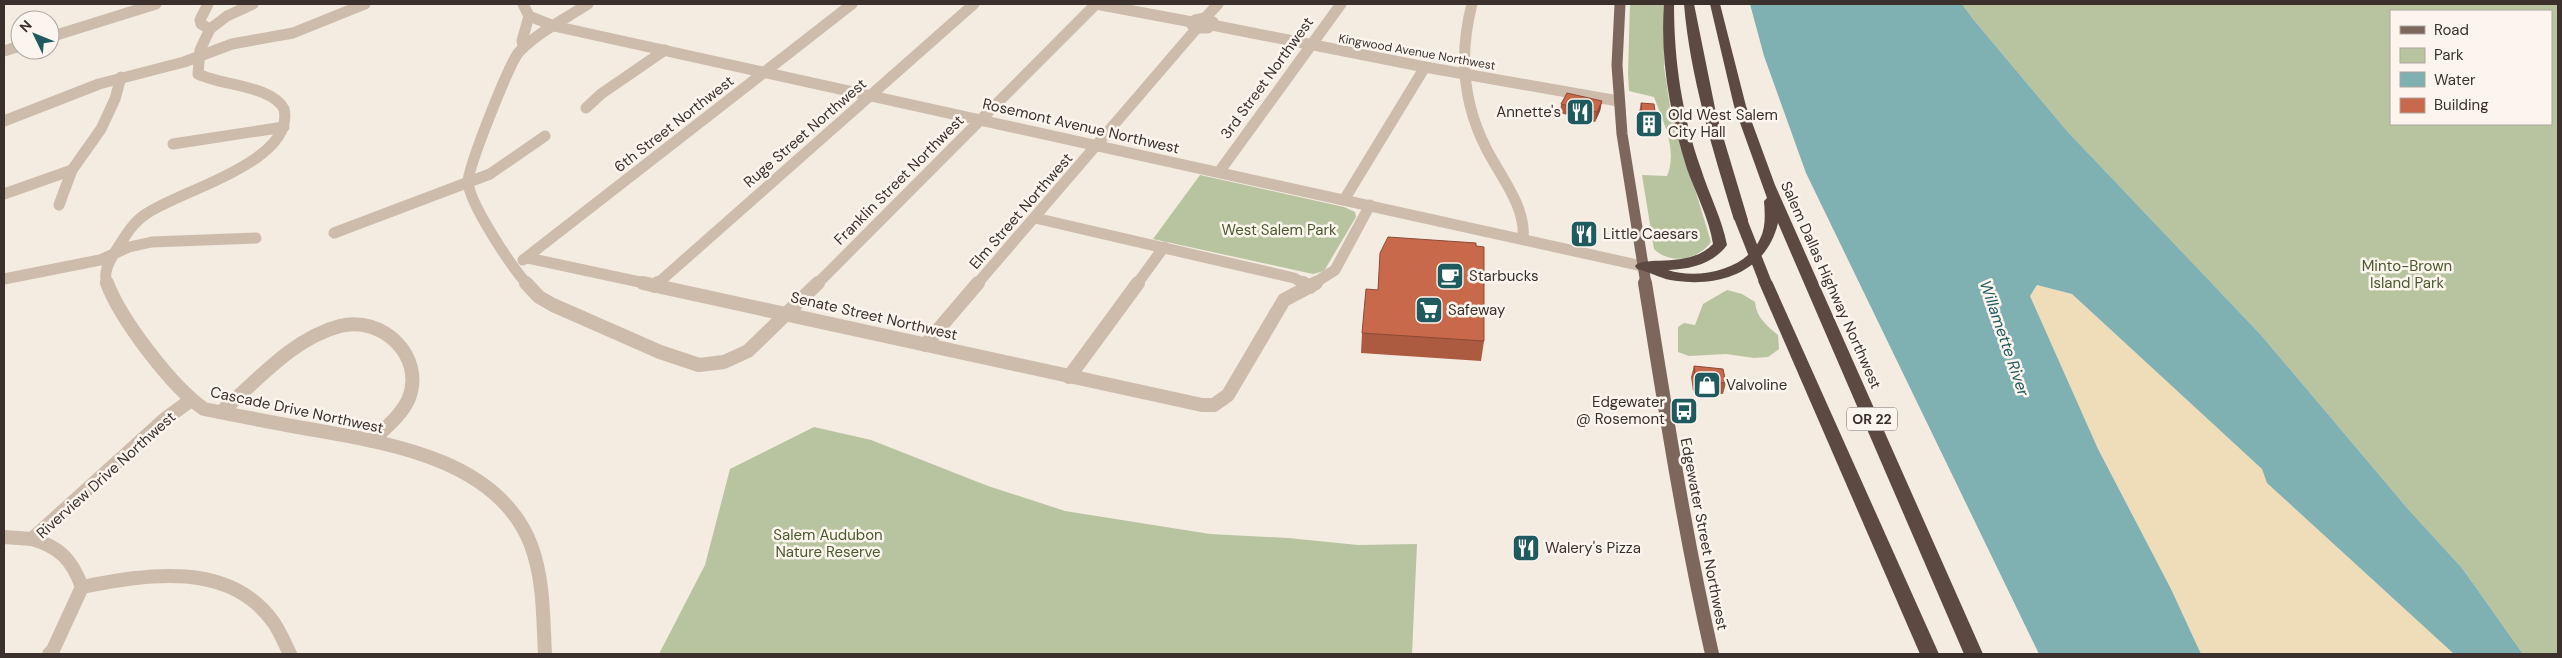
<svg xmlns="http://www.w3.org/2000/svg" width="2562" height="658" font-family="'DM Sans',sans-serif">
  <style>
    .green { fill: #b8c4a0; fill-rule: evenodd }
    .sand { fill: #efdcb8 }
    .water { fill: #7fb0b2 }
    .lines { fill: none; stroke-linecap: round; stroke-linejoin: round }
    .minor-far1 { stroke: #cdbbac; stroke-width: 11 }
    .minor { stroke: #cdbbac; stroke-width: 14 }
    .major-far1 { stroke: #7d675c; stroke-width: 11 }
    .major { stroke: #7d675c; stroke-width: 14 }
    .highway { fill: #5c4a42; fill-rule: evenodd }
    .highway-bridge { stroke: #5c4a42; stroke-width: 12 }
    .wall { fill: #ac5a40 }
    .shaded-wall { fill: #8c4a34 }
    .building { fill: #c8694b; stroke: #8c4a34 }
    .labels { text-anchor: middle; stroke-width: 5; stroke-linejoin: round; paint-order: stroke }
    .far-street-label { font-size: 12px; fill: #3b302b; stroke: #fbf5ee }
    .shield { fill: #fbf5ee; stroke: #756b66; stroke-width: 1 }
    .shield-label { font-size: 14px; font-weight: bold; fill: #3b302b }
    .street-label { font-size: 15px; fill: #3b302b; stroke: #fbf5ee }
    .poi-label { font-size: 15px; fill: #3b302b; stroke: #fbf5ee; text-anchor: start }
    .park-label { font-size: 15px; fill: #4a5a2e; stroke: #fbf5ee }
    .water-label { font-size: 16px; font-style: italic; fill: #1f5a5e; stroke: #fbf5ee }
  </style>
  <rect width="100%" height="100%" fill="#f4ebe1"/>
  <g class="green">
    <path d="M 1630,4 L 1664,4 L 1664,67 L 1670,107 L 1711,242 C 1698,260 1670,265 1654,249 L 1642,175 L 1667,176 C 1678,150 1663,121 1654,97 L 1629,91 L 1628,73 Z"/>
    <path d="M 1962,4 L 2558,4 L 2558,654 L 2523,654 L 2462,568 L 2408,509 L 2261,335 L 2067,131 L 1973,19 ZM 2391,11 L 2551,11 L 2551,124 L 2391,124 Z"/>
    <polygon points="1200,175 1344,207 1355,212 1356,217 1324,271 1313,274 1153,239"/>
    <path d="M 1727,290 L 1742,294 L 1755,302 C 1756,317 1767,326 1778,335 L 1779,349 L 1768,357 L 1754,358 L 1726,354 L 1689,356 L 1678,352 L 1678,327 L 1684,323 L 1695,325 L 1703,304 Z"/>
    <polygon points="814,427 871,440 988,486 1065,511 1210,534 1288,538 1358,545 1417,544 1412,654 659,654 705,565 730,469"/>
  </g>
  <polygon class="sand" points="2037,285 2072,294 2262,469 2267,483 2454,654 2201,654 2171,589 2098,449 2030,296"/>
  <polygon class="water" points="1750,4 1962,4 1973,19 2067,131 2261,335 2408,509 2462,568 2523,654 2454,654 2267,483 2262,469 2072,294 2037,285 2030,296 2098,449 2171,589 2201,654 2039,654 1806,173 1764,56"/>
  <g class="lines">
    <g class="minor-far1">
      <polyline points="523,4 529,16 554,26 1642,266"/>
      <polyline points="1096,4 1192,22"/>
      <path d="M 1472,4 C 1459,54 1463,104 1487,150 C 1501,177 1526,207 1523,238"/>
      <polygon points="1205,18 1213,22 1208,28 1197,28 1192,25 1195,20"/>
      <polyline points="1205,18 1218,4"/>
      <polyline points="1212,25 1425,67 1618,101"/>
      <polyline points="210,29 227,16 253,4"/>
      <polyline points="50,37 156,4"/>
      <polyline points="523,46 522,41 529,16"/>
      <polyline points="4,51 20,46"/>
      <polyline points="586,108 601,94 665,50"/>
      <polyline points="4,121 99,84 184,62 232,44 293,33 365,4"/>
      <polyline points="173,144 284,127"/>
      <polyline points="1219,172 1341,4"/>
      <polyline points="4,194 72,170"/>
      <polyline points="1344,200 1425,67"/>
      <polyline points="59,205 72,170 101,129 115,99 121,77"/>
      <polyline points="1035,218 1294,278 1305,284"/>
      <polyline points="334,233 490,174 545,136"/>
      <polyline points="528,258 649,284"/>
      <polyline points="523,260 852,4"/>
      <polyline points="4,279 100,260 129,247 152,242 256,238"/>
      <path d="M 107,284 C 103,272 109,262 115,252 C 124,238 132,223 146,214 C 178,191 296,162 284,109 C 271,85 222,86 198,74 L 200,50 L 210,29 L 201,24 L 200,20 L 208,4"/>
      <path d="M 527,284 C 511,266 471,206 468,183 C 467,169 510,62 519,52 C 538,32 565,19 588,4"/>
      <polyline points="657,284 974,4"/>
      <polyline points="817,284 1096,4"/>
      <polyline points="977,284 1197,28"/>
      <polyline points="1137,284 1164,247"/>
      <polyline points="1313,284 1335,270 1370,205"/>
    </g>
    <g class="minor">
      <path d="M 107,283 C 121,320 172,387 204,409 C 239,416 274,423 309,429 C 388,443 498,459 531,545 C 544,580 543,618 545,654"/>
      <polyline points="526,283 539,297 553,305 660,352 699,365 724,362 748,351 818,283"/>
      <polyline points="643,283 1202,405 1214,405 1228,395 1284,300 1316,283"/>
      <polyline points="1303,283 1310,287"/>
      <polyline points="655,286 658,283"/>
      <polyline points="925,345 978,283"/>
      <polyline points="1069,377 1138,283"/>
      <path d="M 221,412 C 257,381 293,338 340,326 C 382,315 425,356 409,398 C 402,415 385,428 372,441"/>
      <polyline points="4,537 32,539"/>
      <path d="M 82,587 C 72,560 60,547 32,539 L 165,419 L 191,400"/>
      <path d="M 82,587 C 147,574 230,560 274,623 C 280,632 285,644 290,654"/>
      <polyline points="49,654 53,650 82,587"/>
    </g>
    <polyline class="major-far1" points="1620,4 1617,65 1622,134 1646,284"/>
    <path class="major" d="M 1645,283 C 1665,407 1684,531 1712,654"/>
    <g class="highway">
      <path d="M 1664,4 L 1674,4 C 1674,61 1682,115 1701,169 C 1709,195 1722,218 1727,245 C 1713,264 1691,269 1668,270 C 1698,280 1746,270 1760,239 C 1766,227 1765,214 1764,201 L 1767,198 L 1734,106 L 1710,4 L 1720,4 L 1746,106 L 1775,185 L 1983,654 L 1964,654 L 1778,223 C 1767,270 1723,287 1677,281 C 1663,280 1650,272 1637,269 L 1635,266 C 1643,255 1690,269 1713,244 C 1709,218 1696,194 1687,169 C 1670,115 1660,60 1664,4 Z"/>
      <path d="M 1684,4 L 1694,4 L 1716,113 L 1748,220 L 1746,223 L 1741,224 L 1734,220 C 1713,150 1690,77 1684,4 Z"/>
      <polygon points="1765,276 1772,281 1939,654 1920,654 1758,281"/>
    </g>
    <polyline class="highway-bridge" points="1741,220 1765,281"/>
  </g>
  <g class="wall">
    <polygon points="1602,101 1600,111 1595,122 1560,113 1561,104"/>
    <polygon points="1641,103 1657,125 1654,135 1641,134 1639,113"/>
    <polygon points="1378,290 1484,341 1481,361 1361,353 1362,333"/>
    <polygon points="1694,366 1726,383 1723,394 1693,391 1691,377"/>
  </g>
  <polygon class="shaded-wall" points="1602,101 1600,111 1595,122 1597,112"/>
  <g class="building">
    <polygon points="1567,93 1602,101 1597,112 1561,104"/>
    <polygon points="1641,103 1654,104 1657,125 1643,124"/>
    <polygon points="1388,237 1476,243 1476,246 1484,247 1484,341 1362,333 1366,289 1378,290 1380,253"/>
    <polygon points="1694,366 1723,369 1726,383 1696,381"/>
  </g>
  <defs>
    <g id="restaurant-square" transform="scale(1.4375)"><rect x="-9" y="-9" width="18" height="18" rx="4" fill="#1f5a5e" stroke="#fbf5ee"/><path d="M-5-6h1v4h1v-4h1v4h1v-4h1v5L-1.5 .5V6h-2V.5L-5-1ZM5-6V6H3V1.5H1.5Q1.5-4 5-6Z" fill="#fff"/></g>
    <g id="building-square" transform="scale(1.4375)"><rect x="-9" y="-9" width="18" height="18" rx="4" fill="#1f5a5e" stroke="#fbf5ee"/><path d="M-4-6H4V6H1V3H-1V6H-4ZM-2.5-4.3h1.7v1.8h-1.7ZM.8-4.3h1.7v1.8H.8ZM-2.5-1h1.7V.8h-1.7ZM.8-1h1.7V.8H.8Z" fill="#fff"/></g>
    <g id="cafe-square" transform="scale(1.4375)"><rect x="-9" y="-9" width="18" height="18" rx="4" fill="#1f5a5e" stroke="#fbf5ee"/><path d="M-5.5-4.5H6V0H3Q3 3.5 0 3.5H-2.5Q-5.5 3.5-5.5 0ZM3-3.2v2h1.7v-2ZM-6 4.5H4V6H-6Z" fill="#fff"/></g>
    <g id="supermarket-square" transform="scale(1.4375)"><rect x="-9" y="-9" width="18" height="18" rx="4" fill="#1f5a5e" stroke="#fbf5ee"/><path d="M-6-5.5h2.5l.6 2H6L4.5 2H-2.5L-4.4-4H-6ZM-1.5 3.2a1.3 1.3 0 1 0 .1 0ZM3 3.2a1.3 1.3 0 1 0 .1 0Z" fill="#fff"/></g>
    <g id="shop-square" transform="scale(1.4375)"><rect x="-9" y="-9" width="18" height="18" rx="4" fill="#1f5a5e" stroke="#fbf5ee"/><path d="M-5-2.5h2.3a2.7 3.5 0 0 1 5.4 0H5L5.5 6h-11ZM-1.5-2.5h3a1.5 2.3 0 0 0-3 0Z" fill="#fff"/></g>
    <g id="bus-square" transform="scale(1.4375)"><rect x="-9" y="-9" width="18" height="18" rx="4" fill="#1f5a5e" stroke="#fbf5ee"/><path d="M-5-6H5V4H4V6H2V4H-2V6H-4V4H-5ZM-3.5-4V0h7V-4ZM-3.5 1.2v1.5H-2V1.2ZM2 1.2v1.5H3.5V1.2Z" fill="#fff"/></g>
  </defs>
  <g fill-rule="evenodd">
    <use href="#restaurant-square" x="1580" y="112"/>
    <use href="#building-square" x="1649" y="124"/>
    <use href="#restaurant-square" x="1584" y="234"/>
    <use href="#cafe-square" x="1450" y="276"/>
    <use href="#supermarket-square" x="1429" y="310"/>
    <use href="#shop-square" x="1707" y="385"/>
    <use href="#bus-square" x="1684" y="411"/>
    <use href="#restaurant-square" x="1526" y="548"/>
  </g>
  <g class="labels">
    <g class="far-street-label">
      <text transform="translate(1417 52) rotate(10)" y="4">Kingwood Avenue Northwest</text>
    </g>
    <rect class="shield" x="1847" y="407.5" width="50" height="23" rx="4"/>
    <g class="shield-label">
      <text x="1872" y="424">OR 22</text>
    </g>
    <g class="street-label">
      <text transform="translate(1267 78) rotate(-54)" y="5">3rd Street Northwest</text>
      <text transform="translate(674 124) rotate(-38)" y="5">6th Street Northwest</text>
      <text transform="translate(1081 126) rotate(13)" y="5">Rosemont Avenue Northwest</text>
      <text transform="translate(805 133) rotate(-41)" y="5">Ruge Street Northwest</text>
      <text transform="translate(899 180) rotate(-45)" y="5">Franklin Street Northwest</text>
      <text transform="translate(1021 211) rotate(-49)" y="5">Elm Street Northwest</text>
      <text transform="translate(1831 285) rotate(66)" y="5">Salem Dallas Highway Northwest</text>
      <text transform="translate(874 316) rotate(13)" y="5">Senate Street Northwest</text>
      <text transform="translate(297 410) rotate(12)" y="5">Cascade Drive Northwest</text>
      <text transform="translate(106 475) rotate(-42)" y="5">Riverview Drive Northwest</text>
      <text transform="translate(1704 534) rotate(79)" y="5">Edgewater Street Northwest</text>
    </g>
    <g class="poi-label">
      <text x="1561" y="117" text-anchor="end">Annette's</text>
      <text x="1668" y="120">Old West Salem<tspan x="1668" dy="17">City Hall</tspan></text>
      <text x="1603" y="239">Little Caesars</text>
      <text x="1469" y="281">Starbucks</text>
      <text x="1448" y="315">Safeway</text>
      <text x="1726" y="390">Valvoline</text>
      <text x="1665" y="407" text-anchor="end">Edgewater<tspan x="1665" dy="17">@ Rosemont</tspan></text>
      <text x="1545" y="553">Walery's Pizza</text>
    </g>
    <g class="park-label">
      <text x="1279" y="235">West Salem Park</text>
      <text x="2407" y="271">Minto-Brown<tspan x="2407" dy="17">Island Park</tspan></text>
      <text x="828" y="540">Salem Audubon<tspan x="828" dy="17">Nature Reserve</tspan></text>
    </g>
    <g class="water-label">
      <text transform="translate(2005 338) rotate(71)" y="6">Willamette River</text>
    </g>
  </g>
  <rect width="2562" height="658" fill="none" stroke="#3b302b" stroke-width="10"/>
  <rect x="2390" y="10" width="162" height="115" fill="#fbf5ee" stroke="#aea6a0"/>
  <rect x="2400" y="26" width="25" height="8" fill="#7d675c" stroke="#aea6a0"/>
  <text x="2434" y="35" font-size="15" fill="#3b302b">Road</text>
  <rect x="2400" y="48" width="25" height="15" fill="#b8c4a0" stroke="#aea6a0"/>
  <text x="2434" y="60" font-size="15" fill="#3b302b">Park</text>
  <rect x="2400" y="72" width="25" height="15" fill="#7fb0b2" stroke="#aea6a0"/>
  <text x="2434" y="85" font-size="15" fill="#3b302b">Water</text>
  <rect x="2400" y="98" width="25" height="15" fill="#c8694b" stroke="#aea6a0"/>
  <text x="2434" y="110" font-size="15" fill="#3b302b">Building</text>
  <g transform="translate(35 35) rotate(313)"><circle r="24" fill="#fbf5ee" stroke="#aea6a0"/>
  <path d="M0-4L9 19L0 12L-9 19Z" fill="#1f5a5e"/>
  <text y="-8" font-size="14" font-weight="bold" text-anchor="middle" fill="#3b302b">N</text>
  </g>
</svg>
